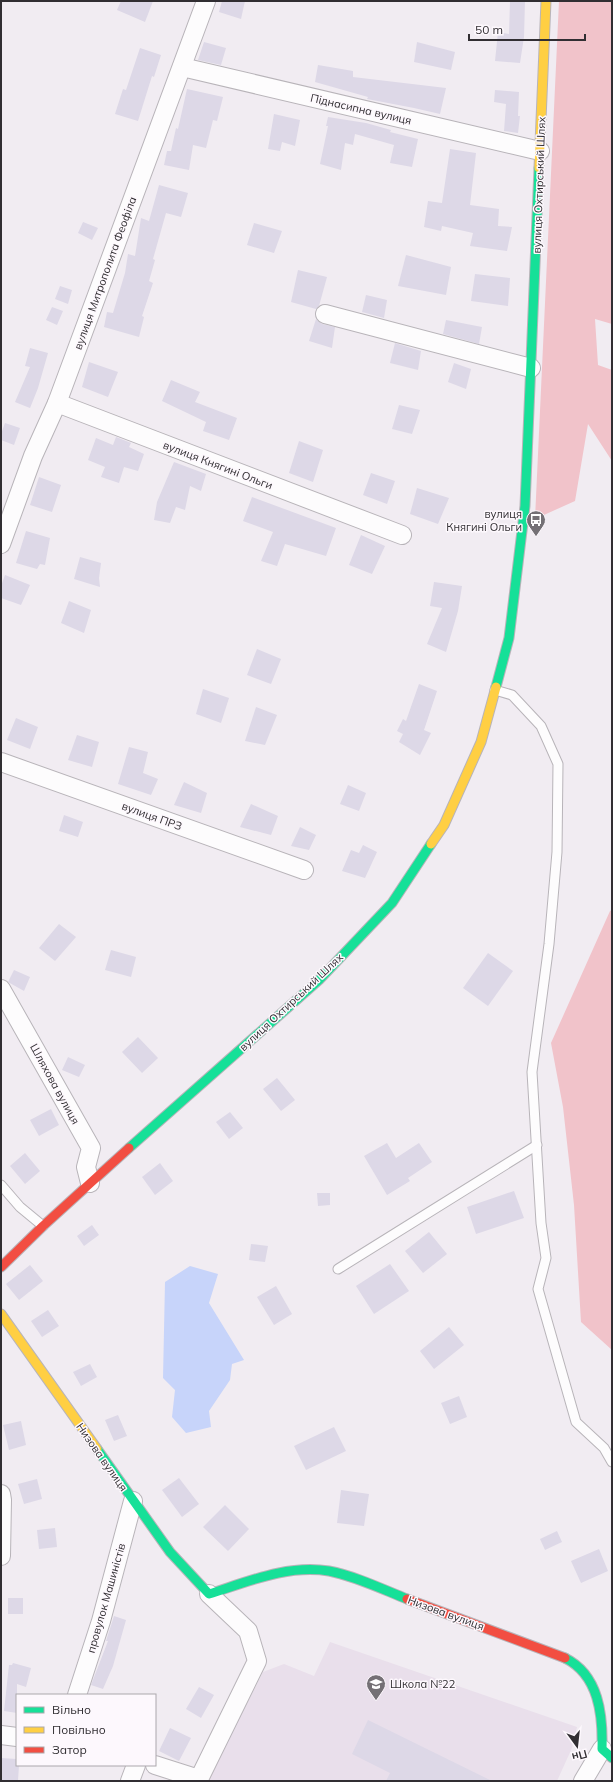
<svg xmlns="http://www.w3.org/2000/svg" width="613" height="1782" font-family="Mulish,sans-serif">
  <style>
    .built { fill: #e9dfeb }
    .forest { fill: #f1c3ca }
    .water { fill: #c7d4fa }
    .building { fill: #ddd8e7 }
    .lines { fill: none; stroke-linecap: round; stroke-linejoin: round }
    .lane-casing { stroke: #b8b4b9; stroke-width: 11 }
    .street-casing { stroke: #b8b4b9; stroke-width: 20 }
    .fast-casing { stroke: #b8b4b9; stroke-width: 11 }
    .slow-casing { stroke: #b8b4b9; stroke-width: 11 }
    .jam-casing { stroke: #b8b4b9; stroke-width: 11 }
    .lane { stroke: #fdfcfd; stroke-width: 9 }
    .street { stroke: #fdfcfd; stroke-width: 18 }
    .fast { stroke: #16e098; stroke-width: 9 }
    .slow { stroke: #ffcf43; stroke-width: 9 }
    .jam { stroke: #f24e42; stroke-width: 9 }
    .labels { text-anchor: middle; stroke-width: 3; stroke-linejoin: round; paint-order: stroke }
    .street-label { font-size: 11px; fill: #312e32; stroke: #fdf8fd }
    .poi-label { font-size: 11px; fill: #312e32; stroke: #fdf8fd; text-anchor: end }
  </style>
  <rect width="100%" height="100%" fill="#f1ecf2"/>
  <polygon class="built" points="330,1642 577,1727 572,1748 557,1781 209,1781 209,1779 263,1672 284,1664 314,1676"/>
  <g class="forest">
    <polygon points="559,1 612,1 612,324 595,319 598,365 612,370 612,461 588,424 575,501 535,519"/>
    <polygon points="612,910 612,1350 581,1322 574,1205 563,1107 551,1043 610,911"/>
  </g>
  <polygon class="water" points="190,1266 218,1274 209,1303 244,1360 232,1364 230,1380 209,1411 211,1427 186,1433 172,1417 175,1390 163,1378 165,1282"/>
  <g class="building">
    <polygon points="121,1 153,1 145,22 117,10"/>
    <polygon points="222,1 245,1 241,19 219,12"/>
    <polygon points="510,1 525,1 524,37 520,63 495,61 498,32 509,34"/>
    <polygon points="204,42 226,48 221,65 198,60"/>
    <polygon points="417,42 455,52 451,70 414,62"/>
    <polygon points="140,48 161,55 154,77 152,76 138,121 115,114 123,89 126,90"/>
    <polygon points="318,65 353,71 353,77 446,88 440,114 414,108 367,99 368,97 315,82"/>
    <polygon points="187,89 223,97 217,121 213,120 206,148 193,145 189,170 164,165 167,151 171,151 176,128 178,129"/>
    <polygon points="495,90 519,92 518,116 520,116 518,133 504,131 506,104 494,102"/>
    <polygon points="274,114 300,120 295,146 282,142 280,151 268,149"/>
    <polygon points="328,117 366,123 391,130 390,132 418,139 412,167 390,163 394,145 355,134 353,145 345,143 341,170 320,164 328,126 326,126"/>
    <polygon points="450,149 476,153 470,205 499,209 498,226 512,227 507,251 470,246 473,233 442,226 441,231 424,227 428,201 442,203"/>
    <polygon points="159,185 188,193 181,217 166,213 153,259 155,260 149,281 153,283 142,316 144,317 139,337 104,327 107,312 113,313 125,273 128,254 135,256 141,218 149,221"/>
    <polygon points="83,222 98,228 92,240 78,233"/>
    <polygon points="254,223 282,231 274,253 247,245"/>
    <polygon points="406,255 451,267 446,295 398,286"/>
    <polygon points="298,270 327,277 319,306 316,309 291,302"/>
    <polygon points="475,274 510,278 508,306 471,301"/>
    <polygon points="60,286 72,290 68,304 55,299"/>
    <polygon points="366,295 387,300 384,318 362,312"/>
    <polygon points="52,307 63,311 57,325 46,320"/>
    <polygon points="316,319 322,324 335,327 332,348 309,341"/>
    <polygon points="446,320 482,327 479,344 443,334"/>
    <polygon points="395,343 421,351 418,370 390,363"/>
    <polygon points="30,348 48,353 38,388 30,408 15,402 30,367 25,366"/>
    <polygon points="89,362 118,372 108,397 82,387"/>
    <polygon points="454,363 471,369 466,389 448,382"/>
    <polygon points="171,380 200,392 195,402 237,418 229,440 203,431 206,422 162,401"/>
    <polygon points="399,405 420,410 412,434 392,429"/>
    <polygon points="5,423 20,428 14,445 1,440 1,434"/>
    <polygon points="116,437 131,443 129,447 144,454 138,471 124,467 119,483 101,477 105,467 88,460 96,438 113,445"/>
    <polygon points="299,441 323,450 313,482 289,473"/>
    <polygon points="174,462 206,474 201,491 190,486 185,510 176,507 170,523 154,520 157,502"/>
    <polygon points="371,473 395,481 387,504 363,495"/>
    <polygon points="39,477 61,485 52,512 30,505"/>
    <polygon points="417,488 449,498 438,524 410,514"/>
    <polygon points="252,497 336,528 326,556 285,544 277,566 261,561 273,532 243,521"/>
    <polygon points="26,531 50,538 45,565 40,564 37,569 16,563"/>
    <polygon points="361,535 385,546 372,574 349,565"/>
    <polygon points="80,557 101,563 99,578 100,587 74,579"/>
    <polygon points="5,575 30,585 21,605 1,598 1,586"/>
    <polygon points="434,582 462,586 458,611 446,652 427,644 442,608 430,606"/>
    <polygon points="69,601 91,610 84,633 61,623"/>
    <polygon points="257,649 281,659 271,684 247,675"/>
    <polygon points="419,684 437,691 424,730 431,733 420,755 399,742 403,734 397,731 403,719 406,721"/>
    <polygon points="203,689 229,698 221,723 196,714"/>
    <polygon points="256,707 277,715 265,745 245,741"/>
    <polygon points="16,718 38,727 30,749 7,740"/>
    <polygon points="77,735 99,742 92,767 68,760"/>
    <polygon points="129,747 148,752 143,773 158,779 151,795 118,784"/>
    <polygon points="184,782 207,793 201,813 174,805"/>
    <polygon points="348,785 366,793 359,811 340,804"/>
    <polygon points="251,804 278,816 271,835 240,827"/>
    <polygon points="64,815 83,822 78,837 59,831"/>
    <polygon points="300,827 316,835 309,850 291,846"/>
    <polygon points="363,845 377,852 365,878 342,871 351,850 359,853"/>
    <polygon points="59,924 76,937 55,961 39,948"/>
    <polygon points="111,950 136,957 131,977 105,970"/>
    <polygon points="488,953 513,971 488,1006 463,988"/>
    <polygon points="14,970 30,977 24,991 8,982"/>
    <polygon points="138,1037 158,1058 142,1073 122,1052"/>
    <polygon points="68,1057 85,1065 79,1077 62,1070"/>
    <polygon points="277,1078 295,1100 281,1111 263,1089"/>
    <polygon points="51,1109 59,1125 39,1136 30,1120"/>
    <polygon points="230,1112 243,1128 229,1139 216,1122"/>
    <polygon points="387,1143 396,1158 419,1143 432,1162 408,1178 410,1181 387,1195 364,1156"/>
    <polygon points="25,1153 40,1171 25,1184 10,1166"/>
    <polygon points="160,1163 173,1181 155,1195 142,1177"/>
    <polygon points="514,1191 524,1218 476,1234 467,1207"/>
    <polygon points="317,1193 330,1193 330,1205 318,1206"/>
    <polygon points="92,1225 99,1235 84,1246 77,1236"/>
    <polygon points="429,1232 447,1254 423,1273 405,1251"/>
    <polygon points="251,1244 268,1246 265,1262 249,1260"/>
    <polygon points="390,1264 409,1291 374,1314 356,1286"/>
    <polygon points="30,1265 43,1281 19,1300 6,1284"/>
    <polygon points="276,1286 292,1314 274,1325 257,1297"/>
    <polygon points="48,1310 59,1326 42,1337 31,1321"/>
    <polygon points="449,1327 464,1345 434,1369 420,1351"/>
    <polygon points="90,1364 97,1377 81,1386 73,1372"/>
    <polygon points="459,1396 467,1417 450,1424 441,1403"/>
    <polygon points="118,1415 127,1436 114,1441 105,1420"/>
    <polygon points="21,1421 26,1445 9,1450 3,1425"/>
    <polygon points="334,1427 346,1451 306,1470 294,1446"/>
    <polygon points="179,1478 199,1504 182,1517 162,1490"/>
    <polygon points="37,1479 42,1499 24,1504 18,1484"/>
    <polygon points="341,1490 369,1494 364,1526 337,1523"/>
    <polygon points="225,1505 249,1529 228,1551 203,1527"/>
    <polygon points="55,1528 57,1547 39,1549 37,1530"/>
    <polygon points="557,1531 562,1542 545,1550 540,1539"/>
    <polygon points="599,1549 608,1571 581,1583 571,1561"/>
    <rect x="8" y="1598" width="15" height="16"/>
    <polygon points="114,1616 126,1620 113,1666 103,1689 91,1685 108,1641 106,1641"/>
    <polygon points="13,1663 31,1668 26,1687 17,1684 17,1713 4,1711 9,1665 12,1665"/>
    <polygon points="199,1687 214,1695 201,1718 186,1709"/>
    <polygon points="368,1720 492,1781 386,1781 390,1773 352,1754"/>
    <polygon points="170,1728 191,1738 179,1761 159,1751"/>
    <polygon points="1,1758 17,1759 17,1765 19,1765 18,1781 1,1781"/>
  </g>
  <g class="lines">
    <g class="lane-casing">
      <g id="lane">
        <polyline points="495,690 512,695 541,726 558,764 557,852 549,944 532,1072 541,1223 546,1258 538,1289 576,1422 604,1448 612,1462"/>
        <polyline points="1,1185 20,1207 43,1226"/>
        <polyline points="338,1269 537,1145"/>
      </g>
    </g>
    <g class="street-casing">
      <g id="street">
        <polyline points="182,67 540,151"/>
        <polyline points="325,314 531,368"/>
        <polyline points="57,403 402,535"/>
        <polyline points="1,544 33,456 57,403 206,1"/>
        <polyline points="1,762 304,870"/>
        <polyline points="1,989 91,1148 86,1167 90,1183"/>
        <polyline points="1,1494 2,1500 1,1556"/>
        <polyline points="77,1695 101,1621 133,1501"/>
        <polyline points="1,1735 17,1737"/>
        <polyline points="155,1765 199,1779 257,1661 248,1631 209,1594"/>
        <polyline points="130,1781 136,1765"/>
        <polyline points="583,1781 602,1749"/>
      </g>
    </g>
    <g class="fast-casing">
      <g id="fast">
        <polyline points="496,687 509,638 525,506 539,168"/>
        <polyline points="129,1148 319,980 392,903 431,844"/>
        <path d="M 97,1449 L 170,1552 L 209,1594 C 247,1582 288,1564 329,1571 C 355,1576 382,1589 407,1599"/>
        <path d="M 565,1658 C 599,1675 603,1715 602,1749 L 612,1758"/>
      </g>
    </g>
    <g class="slow-casing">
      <g id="slow">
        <polyline points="539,168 546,1"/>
        <polyline points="431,844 444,825 481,742 496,687"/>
        <polyline points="1,1314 97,1449"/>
      </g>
    </g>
    <g class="jam-casing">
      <g id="jam">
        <polyline points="1,1267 43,1226 129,1148"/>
        <polyline points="407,1599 565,1658"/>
      </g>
    </g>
    <use href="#lane" class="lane"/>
    <use href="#street" class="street"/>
    <use href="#fast" class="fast"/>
    <use href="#slow" class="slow"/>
    <use href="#jam" class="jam"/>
  </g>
  <defs>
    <g id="bus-pin" transform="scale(1)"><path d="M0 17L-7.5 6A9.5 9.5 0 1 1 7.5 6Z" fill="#747075" stroke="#fdf8fd"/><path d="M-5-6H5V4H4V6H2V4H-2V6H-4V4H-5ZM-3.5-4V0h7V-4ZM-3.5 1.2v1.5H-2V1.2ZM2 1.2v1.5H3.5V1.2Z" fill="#fff"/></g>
    <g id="school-pin" transform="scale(1)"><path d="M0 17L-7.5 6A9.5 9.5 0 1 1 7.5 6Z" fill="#747075" stroke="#fdf8fd"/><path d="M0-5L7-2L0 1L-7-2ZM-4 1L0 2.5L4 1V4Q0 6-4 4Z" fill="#fff"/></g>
  </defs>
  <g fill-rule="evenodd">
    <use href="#bus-pin" x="536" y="520"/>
    <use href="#school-pin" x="376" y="1684"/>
  </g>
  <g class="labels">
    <g class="street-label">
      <text transform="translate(361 109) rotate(13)" y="4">Піднасипна вулиця</text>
      <text transform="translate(539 185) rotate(-88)" y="4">вулиця Охтирський Шлях</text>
      <text transform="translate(105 273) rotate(-70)" y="4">вулиця Митрополита Феофіла</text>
      <text transform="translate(218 465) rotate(21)" y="4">вулиця Княгині Ольги</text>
      <text transform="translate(152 816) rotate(20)" y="4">вулиця ПРЗ</text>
      <text transform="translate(291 1002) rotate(-43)" y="4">вулиця Охтирський Шлях</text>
      <text transform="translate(55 1084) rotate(61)" y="4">Шляхова вулиця</text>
      <text transform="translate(102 1457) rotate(55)" y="4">Низова вулиця</text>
      <text transform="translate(106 1598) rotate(-74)" y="4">провулок Машиністів</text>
      <text transform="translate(446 1613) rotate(20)" y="4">Низова вулиця</text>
    </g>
    <g class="poi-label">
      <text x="522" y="518">вулиця<tspan x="522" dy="13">Княгині Ольги</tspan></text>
      <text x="390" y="1688" text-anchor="start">Школа №22</text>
    </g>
  </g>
  <rect width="613" height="1782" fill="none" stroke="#312e32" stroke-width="4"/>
  <rect x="16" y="1694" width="140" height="72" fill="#fdf8fd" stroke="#aba7ac"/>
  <rect x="24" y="1707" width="20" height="6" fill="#16e098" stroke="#aba7ac"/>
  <text x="52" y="1714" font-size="12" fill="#312e32">Вільно</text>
  <rect x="24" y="1727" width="20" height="6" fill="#ffcf43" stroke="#aba7ac"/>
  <text x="52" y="1734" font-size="12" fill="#312e32">Повільно</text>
  <rect x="24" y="1747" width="20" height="6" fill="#f24e42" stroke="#aba7ac"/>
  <text x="52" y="1754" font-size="12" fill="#312e32">Затор</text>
  <g transform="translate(577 1746) rotate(165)" stroke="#fdf8fd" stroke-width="3" paint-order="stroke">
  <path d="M0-3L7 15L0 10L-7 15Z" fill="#312e32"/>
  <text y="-6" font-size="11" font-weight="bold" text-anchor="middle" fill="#312e32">Пн</text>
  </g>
  <path d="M469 34v6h116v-6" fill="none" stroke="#312e32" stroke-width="2"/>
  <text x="475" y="34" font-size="12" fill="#312e32" stroke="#fdf8fd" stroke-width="3" paint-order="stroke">50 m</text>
</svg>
